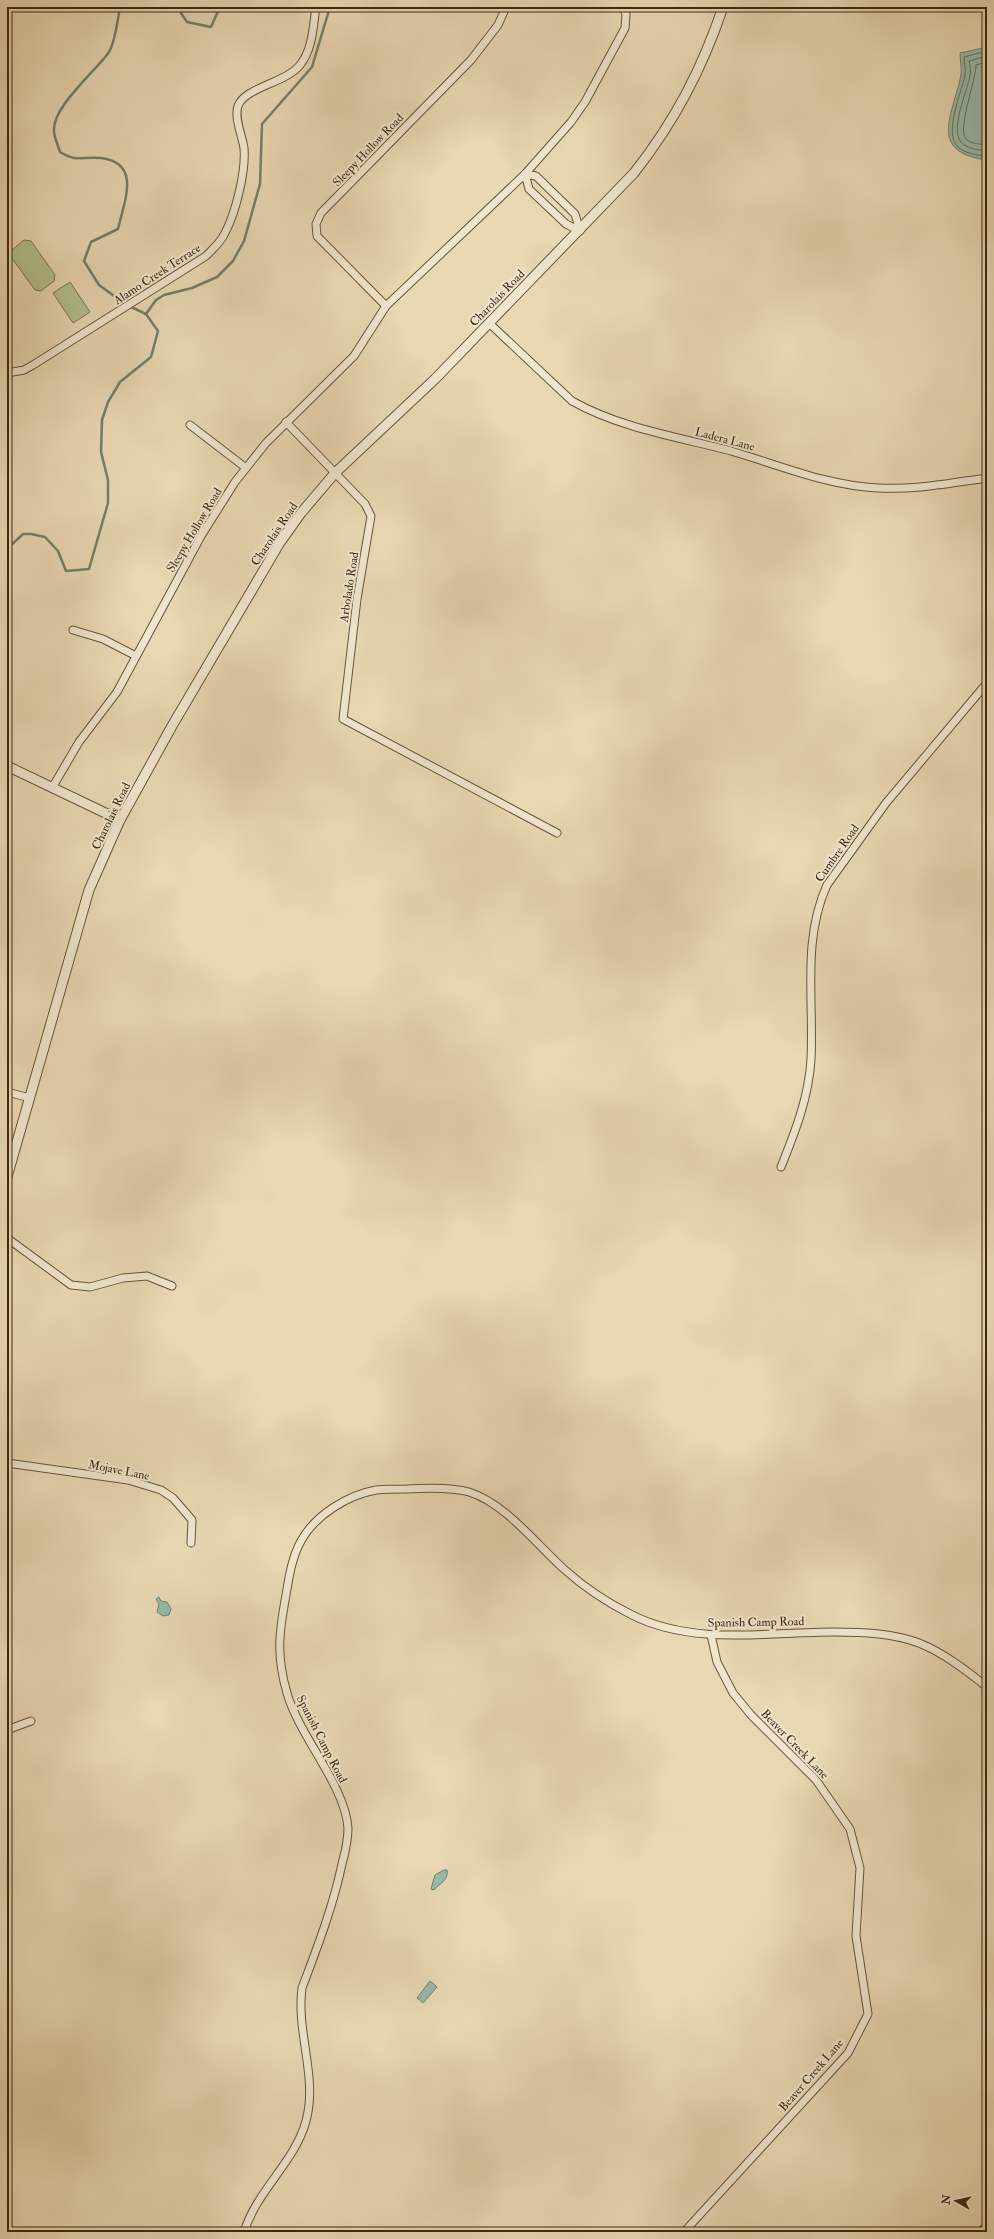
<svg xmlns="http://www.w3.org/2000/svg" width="994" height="2239" font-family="'IM FELL Double Pica',serif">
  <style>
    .green { fill: #b4bf8e; stroke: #797450 }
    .water { fill: #97baab; stroke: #73806d }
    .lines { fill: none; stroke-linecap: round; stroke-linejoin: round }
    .shore { stroke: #6a715e; stroke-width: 1 }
    .stream { stroke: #73806d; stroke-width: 2.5 }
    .minor-casing { stroke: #68543a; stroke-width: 9 }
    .tertiary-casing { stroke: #68543a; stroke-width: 11 }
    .minor { stroke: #f0e6ce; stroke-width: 7 }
    .tertiary { stroke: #f0e6ce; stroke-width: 9 }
    .labels { text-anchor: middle; stroke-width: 4; stroke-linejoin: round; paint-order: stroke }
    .street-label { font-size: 12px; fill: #3e2811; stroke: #f0e6ce }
  </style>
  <rect width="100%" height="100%" fill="#e8d8b3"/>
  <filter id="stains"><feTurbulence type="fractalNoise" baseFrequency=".005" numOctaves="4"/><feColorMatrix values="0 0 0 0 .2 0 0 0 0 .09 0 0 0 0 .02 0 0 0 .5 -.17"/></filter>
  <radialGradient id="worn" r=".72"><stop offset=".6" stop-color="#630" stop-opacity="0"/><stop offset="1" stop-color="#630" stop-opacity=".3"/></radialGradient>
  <g class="green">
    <polygon points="24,240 31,241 55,275 54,281 41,291 35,290 11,257 12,250"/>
    <polygon points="70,282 90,312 73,323 53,293"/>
  </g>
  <g class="water">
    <path d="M 987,47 L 987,160 C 927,152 953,115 961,75 C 962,68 960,60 960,53 Z"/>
    <polygon points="159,1597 161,1601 167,1602 171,1609 169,1615 163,1616 157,1612 159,1604 156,1599"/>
    <path d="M 444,1870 L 447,1870 C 449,1880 440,1883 434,1890 L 431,1889 L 435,1875 Z"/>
    <polygon points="430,1981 437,1987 423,2003 417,1998"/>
  </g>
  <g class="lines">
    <g class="shore">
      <path d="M 987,51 L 964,57 C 964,63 966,69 965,75 C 962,91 943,134 958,147 C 966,154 977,155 987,156"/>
      <path d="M 987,56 L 969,61 C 970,66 971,71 970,76 C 967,91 950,129 961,142 C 967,149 979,150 987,151"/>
      <path d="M 987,62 L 976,65 C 976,80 957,129 966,139 C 971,144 980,144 987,145"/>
    </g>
    <g class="stream">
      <polyline points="177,7 187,22 211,27 220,7"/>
      <polyline points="146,314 156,300 164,295 192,288 217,277 233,261 244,241 260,184 262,124 312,67 330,7"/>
      <path d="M 7,549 L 23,534 L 31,534 L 45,537 L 58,551 L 66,571 L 89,569 L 108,503 L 108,480 L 101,452 L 102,420 L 108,402 L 120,382 L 151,357 L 158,331 L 146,314 L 125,304 L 99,285 L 84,261 L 91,242 L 118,229 C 124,202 142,163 101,158 C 82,156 78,163 60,152 C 58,145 54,137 54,131 C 52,107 96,71 109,52 C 115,42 118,19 120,7"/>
      <polyline points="971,2232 987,2223"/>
    </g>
    <g class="minor-casing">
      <g id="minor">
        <polyline points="7,9 8,7"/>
        <polygon points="525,174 536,176 575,214 580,231 566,224 529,189"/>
        <polyline points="386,306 317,236 316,224 321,213 471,60 498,25 506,7"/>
        <path d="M 489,323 L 572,401 C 620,428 678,437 731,451 C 779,465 828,486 878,488 C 915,490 951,483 987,478"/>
        <path d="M 7,373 L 24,370 L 33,365 L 206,256 C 213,249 221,242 225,233 C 236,212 246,171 244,148 C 242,135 234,118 238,106 C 245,87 286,83 300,65 C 313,49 313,26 316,7"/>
        <polyline points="286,422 365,504 371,516 357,599 343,719 557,833"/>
        <polyline points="190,425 246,468"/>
        <polyline points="73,630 103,639 136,656"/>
        <polyline points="52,788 79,742 117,692 201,536 235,482 266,443 354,356 386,306 525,174 571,122 585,102 625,28 626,14 623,7"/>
        <polyline points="7,1092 30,1098"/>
        <path d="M 781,1167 C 795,1132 809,1097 811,1059 C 814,1001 802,940 827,885 L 886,803 L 987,683"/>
        <polyline points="7,1238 71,1285 90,1287 123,1278 147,1276 172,1286"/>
        <polyline points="7,1463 128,1480 161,1490 173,1498 192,1520 191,1543"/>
        <polyline points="7,1730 31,1721"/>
        <path d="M 244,2232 C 257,2190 295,2162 306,2121 C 318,2077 296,2033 302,1988 C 317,1948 333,1907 342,1864 C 345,1853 348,1840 348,1828 C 345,1785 299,1736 287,1693 C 276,1655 279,1633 286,1595 C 289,1577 292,1557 301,1541 C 315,1515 348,1495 376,1490 C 386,1489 397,1489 407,1489 C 426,1488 451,1487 469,1492 C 505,1503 537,1545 565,1570 C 585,1588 608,1603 632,1615 C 694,1646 767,1632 834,1632 C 862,1632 892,1633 919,1643 C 944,1653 967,1671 987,1687"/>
        <polyline points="684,2232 848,2053 868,2014 856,1936 860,1868 850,1829 816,1780 751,1715 733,1693 717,1662 711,1635"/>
      </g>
    </g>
    <g class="tertiary-casing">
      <g id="tertiary">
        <polyline points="7,766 120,820"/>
        <path d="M 7,1177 L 89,890 L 120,820 L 172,726 L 279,544 L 301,513 L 335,473 L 435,379 L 634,173 C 675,121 702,69 723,7"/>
      </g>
    </g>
    <use href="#minor" class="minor"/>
    <use href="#tertiary" class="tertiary"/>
  </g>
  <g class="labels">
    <g class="street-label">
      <text transform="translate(368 150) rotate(-46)" y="4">Sleepy Hollow Road</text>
      <text transform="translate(157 274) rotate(-33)" y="4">Alamo Creek Terrace</text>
      <text transform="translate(497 298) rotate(-46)" y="4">Charolais Road</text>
      <text transform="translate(725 439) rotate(15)" y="4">Ladera Lane</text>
      <text transform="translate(194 530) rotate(-59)" y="4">Sleepy Hollow Road</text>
      <text transform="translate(274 534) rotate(-56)" y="4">Charolais Road</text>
      <text transform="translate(349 587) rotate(-81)" y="4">Arbolado Road</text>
      <text transform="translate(111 816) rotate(-64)" y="4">Charolais Road</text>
      <text transform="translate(837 853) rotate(-55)" y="4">Cumbre Road</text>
      <text transform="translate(119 1470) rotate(11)" y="4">Mojave Lane</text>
      <text transform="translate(756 1622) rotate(-1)" y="4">Spanish Camp Road</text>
      <text transform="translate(322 1739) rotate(63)" y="4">Spanish Camp Road</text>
      <text transform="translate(795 1744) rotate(46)" y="4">Beaver Creek Lane</text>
      <text transform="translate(811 2075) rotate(-49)" y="4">Beaver Creek Lane</text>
    </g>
  </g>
  <rect width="994" height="2239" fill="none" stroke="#e8d8b3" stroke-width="24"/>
  <rect x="8" y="8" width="978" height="2223" fill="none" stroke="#3e2811" stroke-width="2"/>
  <rect x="12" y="12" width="970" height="2215" fill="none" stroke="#3e2811"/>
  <g transform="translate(956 2201) rotate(278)" stroke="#f0e6ce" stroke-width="3" paint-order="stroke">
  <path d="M0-3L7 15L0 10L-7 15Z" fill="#3e2811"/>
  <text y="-6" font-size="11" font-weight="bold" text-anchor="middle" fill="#3e2811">N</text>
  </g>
  <rect width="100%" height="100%" filter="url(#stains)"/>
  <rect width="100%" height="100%" fill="url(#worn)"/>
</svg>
